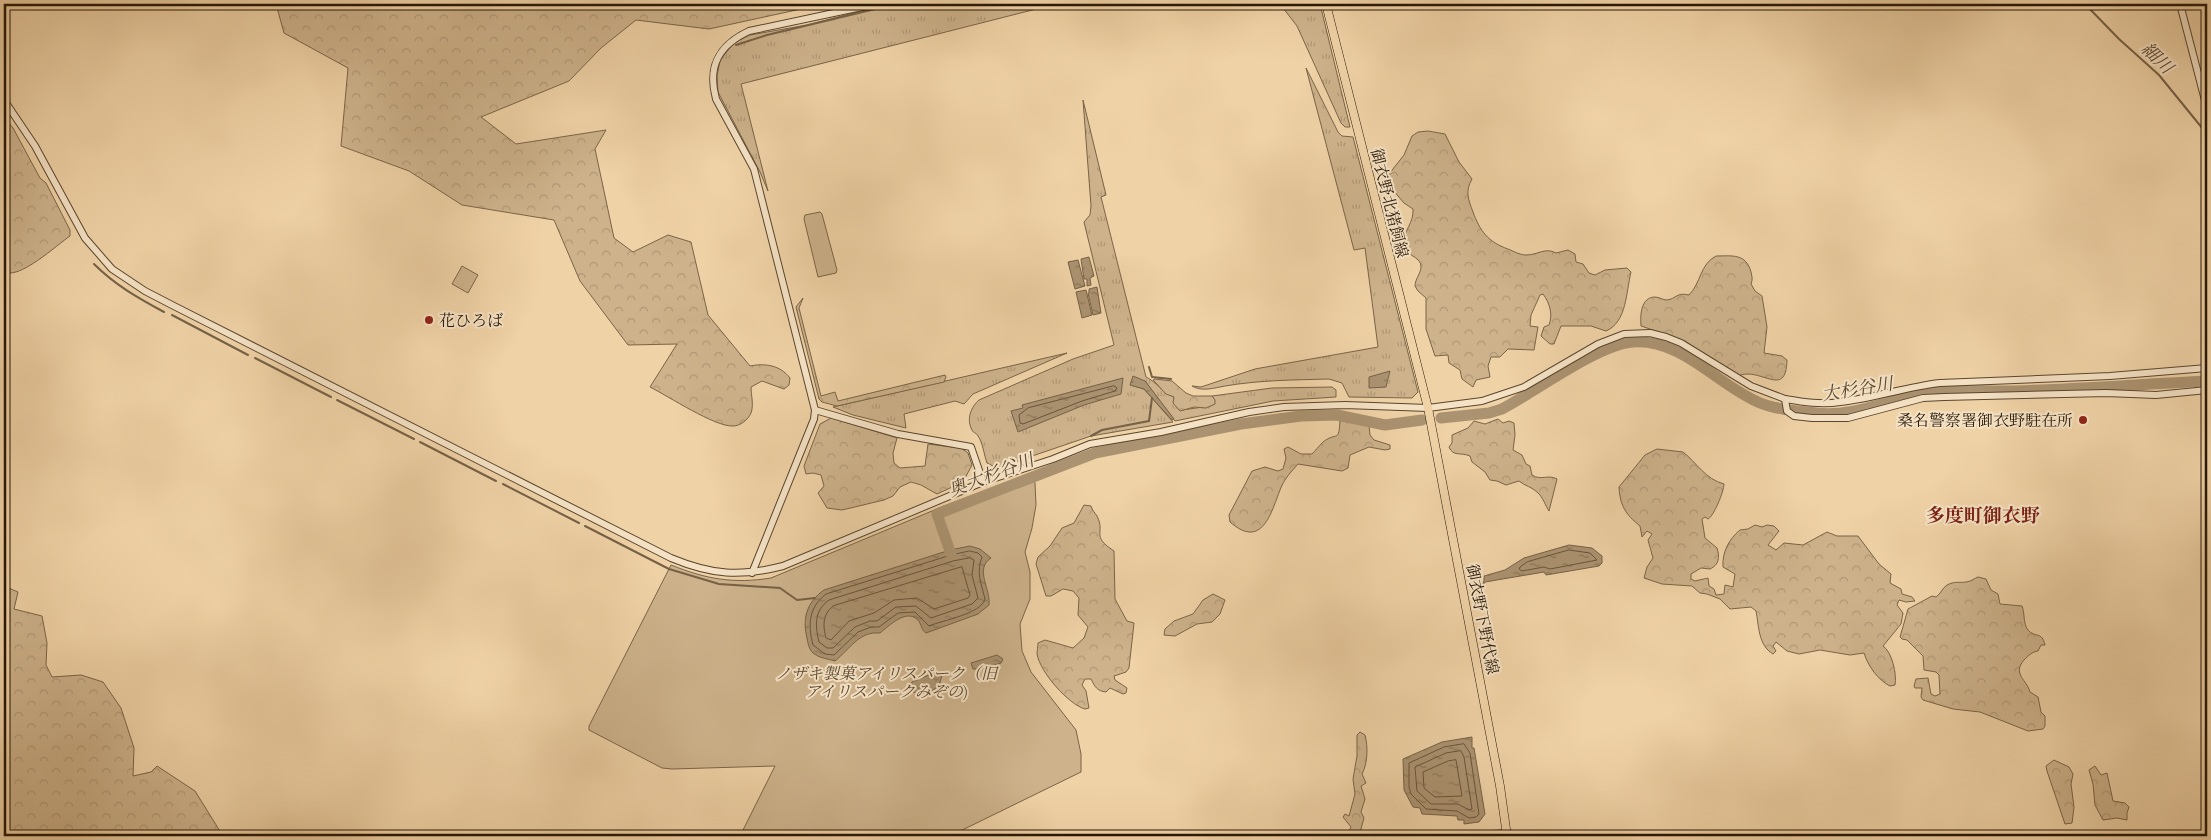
<svg xmlns="http://www.w3.org/2000/svg" width="2211" height="840" font-family="'IM FELL French Canon','Noto Serif JP',serif">
  <style>
    .grass { fill: url(#grass-tufts); stroke: #7a6448 }
    .forest { fill: url(#forest-crowns); stroke: #7a6448 }
    .green { fill: #cdb28b; stroke: #7a6448 }
    .water { fill: url(#water-ripples); stroke: #766146 }
    .lines { fill: none; stroke-linecap: round; stroke-linejoin: round }
    .shore { stroke: #69543b; stroke-width: 1 }
    .stream { stroke: #766146; stroke-width: 2 }
    .river { stroke: #ab9270; stroke-width: 11 }
    .minor-casing { stroke: #59462e; stroke-width: 8 }
    .major-casing { stroke: #271706; stroke-width: 9 }
    .minor { stroke: #f5e2c5; stroke-width: 6 }
    .major { stroke: #efd2a6; stroke-width: 8 }
    .poi-dot { fill: #8f2418; stroke: #f5e2c5; stroke-width: 2 }
    .labels { text-anchor: middle; stroke-width: 4; stroke-linejoin: round; paint-order: stroke }
    .street-label { font-size: 16px; fill: #271706; stroke: #f5e2c5 }
    .poi-label { font-size: 16px; fill: #271706; stroke: #f5e2c5; text-anchor: start }
    .park-label { font-size: 16px; font-style: italic; fill: #59462e; stroke: #f5e2c5 }
    .water-label { font-size: 18px; font-style: italic; fill: #5c4830; stroke: #f5e2c5 }
    .quarter-label { font-size: 19px; font-weight: bold; fill: #7a1f14; stroke: #f5e2c5 }
  </style>
  <defs>
    <pattern id="grass-tufts" width="24" height="20" patternUnits="userSpaceOnUse" patternTransform="scale(1.25)"><rect width="24" height="20" fill="#cdb28b"/><path d="M3 7l-1-3M5 7V3M7 7l1-3M15 17l-1-3M17 17v-4M19 17l1-3" fill="none" stroke="#b09876"/></pattern>
    <pattern id="forest-crowns" width="20" height="18" patternUnits="userSpaceOnUse" patternTransform="scale(1.25)"><rect width="20" height="18" fill="#cdb28b"/><path d="M2 6a3 3 0 1 1 6 0M12 15a3 3 0 1 1 6 0" fill="none" stroke="#b09876"/></pattern>
    <pattern id="water-ripples" width="26" height="14" patternUnits="userSpaceOnUse" patternTransform="scale(1.25)"><rect width="26" height="14" fill="#ab9270"/><path d="M2 4q2-2 4 0t4 0M15 11q2-2 4 0t4 0" fill="none" stroke="#8b765a"/></pattern>
  </defs>
  <rect width="100%" height="100%" fill="#efd2a6"/>
  <filter id="stains"><feTurbulence type="fractalNoise" baseFrequency=".004" numOctaves="4"/><feColorMatrix values="0 0 0 0 .2 0 0 0 0 .09 0 0 0 0 .02 0 0 0 .5 -.17"/></filter>
  <radialGradient id="worn" r=".72"><stop offset=".6" stop-color="#630" stop-opacity="0"/><stop offset="1" stop-color="#630" stop-opacity=".3"/></radialGradient>
  <g class="grass">
    <polygon points="888,4 1056,4 741,84 768,191 760,172 718,92 717,76 720,60 734,43 750,35 807,25"/>
    <polygon points="1280,4 1320,4 1350,127 1345,127 1341,123 1297,26"/>
    <path d="M 1306,68 L 1338,132 L 1342,136 L 1353,137 L 1418,392 L 1412,398 L 1349,397 L 1342,383 L 1329,379 C 1294,380 1260,380 1225,386 C 1214,388 1202,392 1192,386 L 1201,387 L 1255,369 L 1378,347 L 1365,248 L 1354,250 Z"/>
    <path d="M 1083,100 L 1106,195 L 1101,197 L 1146,377 C 1157,382 1162,393 1174,397 L 1182,410 L 1203,407 L 1214,399 L 1212,396 L 1272,388 L 1332,387 L 1336,390 L 1336,397 L 1273,401 L 1175,421 L 1145,381 L 1131,385 L 1144,389 L 1173,422 L 1091,436 L 997,468 L 987,463 C 984,455 983,443 978,436 C 976,432 974,434 972,430 C 966,419 971,407 979,400 L 1073,359 L 1114,345 L 1084,222 L 1090,215 L 1091,206 Z"/>
    <polygon points="1067,353 973,394 964,404 955,401 904,414 906,428 853,415 833,407"/>
  </g>
  <g class="forest">
    <path d="M 276,4 L 824,4 L 709,29 L 636,20 L 601,48 L 569,81 L 481,117 L 516,144 L 606,130 L 595,149 L 614,238 L 633,252 L 668,235 L 691,242 L 708,315 L 750,366 C 765,363 780,365 790,378 L 789,385 L 784,389 L 762,381 L 751,387 C 751,395 754,405 751,413 C 748,420 740,426 733,426 C 715,427 668,396 650,387 L 677,344 L 628,345 L 580,281 L 554,220 L 462,205 L 409,171 L 341,146 L 348,68 L 284,33 Z"/>
    <path d="M 4,117 L 13,128 L 40,178 L 46,183 L 70,230 L 70,236 C 58,244 17,282 4,271 Z"/>
    <path d="M 1428,131 L 1445,134 L 1459,162 L 1472,179 C 1465,191 1468,199 1473,212 C 1480,231 1488,242 1508,249 C 1513,251 1520,255 1526,255 C 1538,255 1545,247 1556,253 L 1568,250 L 1575,254 L 1576,262 L 1583,264 L 1589,273 L 1595,275 L 1605,270 L 1627,268 L 1631,272 C 1626,292 1627,322 1606,331 L 1591,326 L 1561,326 L 1554,344 L 1550,344 L 1541,336 L 1544,327 L 1549,325 C 1553,315 1550,303 1543,294 L 1540,295 L 1531,315 L 1530,326 L 1538,327 L 1534,350 L 1508,349 L 1500,357 L 1491,357 L 1488,366 L 1490,377 L 1476,380 L 1473,387 L 1462,379 L 1460,370 L 1449,363 L 1448,355 L 1435,356 L 1426,329 L 1426,298 L 1418,291 L 1415,286 C 1415,279 1421,273 1421,267 C 1422,256 1402,255 1403,243 C 1404,230 1414,223 1413,209 L 1404,203 L 1393,190 L 1385,188 L 1389,174 L 1404,155 L 1412,136 L 1418,132 Z"/>
    <path d="M 1716,256 C 1732,256 1746,253 1751,272 C 1752,277 1753,279 1751,284 L 1755,291 L 1762,296 L 1767,327 L 1764,353 L 1782,356 L 1787,360 C 1786,401 1759,364 1736,377 L 1685,341 L 1641,326 C 1640,315 1641,297 1655,297 C 1659,297 1663,300 1667,300 C 1676,299 1676,292 1689,295 C 1701,283 1700,264 1716,256 Z"/>
    <polygon points="803,298 799,308 821,396 835,392 838,401 945,375 946,377 944,382 837,406 822,402 819,399 796,307"/>
    <polygon points="1155,379 1172,381 1186,393 1193,396 1212,396 1215,400 1215,404 1206,408 1194,407 1180,411 1173,403 1174,397 1166,394 1153,380"/>
    <polygon points="831,418 897,438 893,453 894,463 900,468 925,466 928,444 961,448 968,453 972,465 963,482 937,494 921,485 911,482 900,487 893,496 884,500 842,510 827,508 818,493 824,486 821,475 813,473 806,474 804,466 820,424"/>
    <path d="M 1342,418 L 1369,425 L 1370,435 L 1374,440 L 1390,445 L 1390,449 L 1385,450 L 1369,447 L 1350,455 L 1348,468 L 1342,471 L 1298,464 C 1291,472 1284,479 1280,490 C 1271,513 1262,550 1230,522 L 1229,515 L 1252,471 L 1265,467 L 1278,471 L 1283,469 L 1286,458 L 1284,449 L 1288,447 L 1301,454 L 1312,454 C 1315,451 1319,446 1323,442 C 1337,431 1339,444 1340,419 Z"/>
    <path d="M 1498,419 L 1503,423 L 1509,421 L 1514,423 L 1515,435 L 1513,450 L 1522,455 L 1526,464 L 1530,466 L 1532,475 C 1541,481 1548,474 1557,479 L 1549,511 C 1545,505 1543,497 1537,492 C 1532,487 1525,486 1519,481 L 1506,485 L 1497,481 L 1490,480 L 1485,472 L 1472,462 L 1470,456 C 1461,452 1453,457 1449,447 L 1452,443 L 1452,435 L 1468,428 L 1474,421 L 1485,424 Z"/>
    <path d="M 1657,449 L 1683,452 C 1697,463 1705,479 1724,484 C 1724,491 1714,516 1708,519 L 1705,517 L 1702,519 L 1705,538 L 1717,548 C 1720,557 1719,565 1710,569 L 1701,568 L 1691,574 L 1691,579 L 1695,581 L 1708,578 L 1709,586 L 1714,589 L 1716,595 L 1724,594 L 1725,585 L 1733,587 L 1735,574 L 1723,567 C 1722,552 1729,539 1740,530 L 1748,529 L 1755,525 L 1762,527 L 1767,525 L 1774,526 L 1779,531 L 1768,545 L 1776,550 L 1784,543 L 1803,545 L 1827,532 L 1837,536 L 1858,536 L 1879,564 L 1891,574 L 1890,583 L 1901,589 L 1902,594 L 1912,597 L 1915,601 L 1906,602 L 1899,600 L 1897,605 L 1903,613 L 1901,624 L 1883,646 C 1892,652 1897,674 1895,685 L 1890,686 C 1878,680 1868,666 1864,653 L 1850,655 L 1820,650 L 1799,654 L 1787,651 L 1776,642 L 1773,646 L 1776,651 L 1773,654 C 1758,645 1759,626 1756,611 L 1751,607 L 1730,609 L 1720,599 L 1707,594 L 1700,593 L 1692,586 L 1662,584 L 1644,578 L 1647,567 L 1653,558 L 1648,540 L 1652,534 L 1647,531 L 1642,537 L 1640,526 C 1625,514 1620,505 1619,487 L 1645,455 Z"/>
    <path d="M 1084,505 L 1091,506 C 1092,510 1095,513 1097,516 C 1106,534 1090,535 1114,551 L 1115,599 L 1127,621 L 1134,623 L 1129,668 L 1126,672 L 1114,676 L 1115,680 L 1127,688 L 1126,693 L 1123,694 L 1110,688 L 1106,692 C 1097,691 1095,687 1091,679 L 1085,679 L 1082,685 L 1086,691 L 1089,708 L 1085,709 C 1068,704 1040,672 1037,654 C 1037,651 1038,646 1038,643 L 1045,640 L 1073,648 L 1084,638 L 1088,627 L 1078,615 L 1079,598 L 1073,591 L 1063,589 L 1051,596 L 1046,596 L 1036,564 L 1038,557 L 1050,546 L 1062,528 L 1074,523 Z"/>
    <path d="M 1978,577 L 1986,579 L 1991,590 L 1998,594 L 2000,604 L 2022,606 C 2025,613 2023,624 2028,630 C 2035,638 2042,631 2045,645 L 2041,645 L 2038,651 C 2032,652 2029,655 2024,660 C 2012,674 2027,680 2030,692 L 2038,697 L 2041,712 L 2045,716 L 2045,726 L 2043,729 L 2028,731 L 1980,712 L 1953,709 L 1923,700 L 1921,697 L 1922,688 L 1915,688 L 1914,686 L 1916,679 L 1928,678 L 1931,694 L 1935,696 L 1940,694 L 1939,675 L 1936,672 L 1924,670 L 1923,656 L 1907,640 L 1902,639 L 1900,637 L 1908,609 L 1932,596 L 1936,597 C 1941,594 1942,588 1947,585 C 1955,581 1958,583 1966,582 C 1970,582 1975,578 1978,577 Z"/>
    <polygon points="4,586 18,592 14,609 42,616 47,643 46,665 52,677 81,675 103,682 121,708 134,748 133,776 151,772 157,766 195,791 223,836 4,836"/>
    <polygon points="1213,594 1225,600 1220,614 1212,622 1197,624 1175,636 1164,635 1165,629 1174,621 1193,614 1203,600"/>
    <path d="M 1360,732 L 1365,735 C 1368,746 1368,763 1362,774 L 1366,783 L 1361,786 L 1365,799 L 1361,812 L 1364,818 L 1359,836 L 1347,836 L 1351,827 L 1343,817 L 1345,814 L 1349,816 L 1355,794 L 1353,779 L 1357,756 L 1357,735 Z"/>
    <polygon points="2054,760 2069,767 2073,774 2071,784 2074,807 2072,823 2065,824 2047,771 2046,766"/>
    <polygon points="2095,766 2101,775 2107,773 2113,801 2125,803 2129,807 2127,813 2127,820 2117,818 2103,820 2095,805 2093,784 2089,770"/>
  </g>
  <g class="green">
    <polygon points="820,212 822,214 837,270 836,273 818,277 804,219 805,215"/>
    <polygon points="462,266 478,275 468,293 452,284"/>
    <path d="M 1028,475 L 1031,475 L 1035,483 L 1036,505 L 1032,528 L 1025,552 L 1030,572 L 1030,599 L 1020,624 L 1022,651 L 1031,672 L 1076,730 L 1081,754 L 1081,772 L 950,836 L 740,836 L 775,766 L 672,769 L 662,768 L 589,730 L 589,726 L 671,565 C 706,579 733,584 771,578 L 944,506 Z"/>
  </g>
  <g class="water">
    <polygon points="1089,257 1094,276 1090,278 1091,285 1087,286 1087,279 1084,279 1081,259"/>
    <polygon points="1078,260 1085,286 1075,289 1068,262"/>
    <polygon points="1097,287 1101,313 1093,315 1088,293 1089,293 1089,289"/>
    <polygon points="1086,290 1092,315 1082,318 1076,292"/>
    <polygon points="1390,371 1386,387 1369,388 1369,377"/>
    <polygon points="1133,376 1145,381 1174,419 1172,420 1144,389 1130,385"/>
    <polygon points="1123,378 1121,394 1084,405 1018,432 1011,411 1023,408 1022,405"/>
    <polygon points="1569,545 1592,548 1602,556 1602,563 1599,566 1546,575 1544,572 1485,582 1481,588 1484,581 1484,576 1505,570 1524,558"/>
    <path d="M 970,546 L 980,549 L 991,558 C 974,569 991,589 989,605 L 978,614 L 926,633 C 921,630 922,625 918,620 C 906,608 889,626 880,633 C 859,631 850,649 835,661 C 828,659 819,658 813,653 C 809,649 808,644 807,638 C 802,618 807,602 824,590 L 950,550 Z"/>
    <polygon points="997,655 1003,659 1001,663 982,669 973,669 971,663"/>
    <polygon points="934,673 940,673 942,675 939,686 927,694 913,692 910,685 912,682"/>
    <polygon points="1472,737 1472,748 1474,748 1485,814 1479,822 1464,824 1464,820 1458,820 1457,816 1422,814 1420,808 1413,807 1404,790 1403,759 1442,742"/>
  </g>
  <g class="lines">
    <g class="shore">
      <polygon points="1114,386 1117,388 1115,391 1082,401 1023,424 1020,423 1019,415 1028,408"/>
      <polygon points="1569,550 1590,553 1597,560 1550,569 1544,567 1522,571 1519,569 1520,567 1527,562"/>
      <path d="M 970,551 L 978,553 L 982,557 C 976,572 981,583 985,599 C 981,614 943,620 929,626 L 915,612 L 898,613 L 879,627 L 871,627 L 858,632 L 834,655 L 825,654 L 813,645 C 808,625 808,608 826,594 L 951,555 Z"/>
      <path d="M 970,558 L 974,560 L 972,575 L 978,598 L 972,604 L 931,618 L 916,606 L 896,607 L 877,621 L 870,621 L 855,627 L 833,648 L 827,648 L 819,642 C 815,625 814,611 829,600 L 953,561 Z"/>
      <path d="M 962,567 L 970,595 L 968,598 L 934,609 L 917,598 L 894,600 L 874,613 L 849,621 L 831,640 L 826,638 C 823,626 822,615 833,606 Z"/>
      <polygon points="1464,744 1470,753 1479,814 1476,817 1469,818 1457,811 1426,809 1411,794 1409,787 1409,763 1444,747"/>
      <polygon points="1461,751 1464,757 1472,809 1469,810 1458,804 1431,804 1417,791 1415,767 1446,753"/>
      <polygon points="1456,760 1462,796 1435,797 1424,788 1423,772 1448,761"/>
    </g>
    <g class="stream">
      <polyline points="2085,4 2119,39 2159,75 2207,134"/>
      <polyline points="736,45 767,35 896,4"/>
      <path d="M 94,264 C 115,285 138,298 164,312"/>
      <polyline points="172,315 248,355"/>
      <polyline points="255,358 331,397"/>
      <polyline points="1149,367 1152,377 1171,379"/>
      <polyline points="337,400 414,439"/>
      <polyline points="1091,436 1102,430 1149,421 1152,398"/>
      <polyline points="420,442 496,481"/>
      <polyline points="503,484 579,523"/>
      <polyline points="585,526 669,569 719,584 780,588 797,600 815,598"/>
    </g>
    <g class="river">
      <path d="M 1441,418 L 1489,413 L 1502,409 C 1535,392 1599,344 1633,342 C 1683,339 1717,385 1760,403 C 1777,410 1798,411 1816,413 C 1858,418 1898,394 1939,392 C 1964,390 1989,391 2014,391 C 2079,389 2143,384 2207,381"/>
      <polyline points="951,554 937,514 1095,453 1241,424 1301,416 1337,415 1385,425 1422,420"/>
    </g>
    <g class="minor-casing">
      <g id="minor">
        <polyline points="2180,4 2207,108"/>
        <path d="M 4,100 L 35,146 L 85,238 L 112,269 L 145,291 L 172,305 L 671,558 C 712,575 740,577 783,566 L 983,482 L 1053,459 L 1090,444 L 1161,432 L 1249,412 L 1284,407 L 1345,405 L 1428,408 L 1482,401 L 1524,387 L 1598,344 L 1624,334 L 1650,333 L 1666,337 L 1681,343 L 1751,386 L 1785,399 L 1787,411 L 1794,416 L 1812,418 L 1848,418 L 1923,398 L 1944,397 L 2106,393 L 2156,395 L 2207,390"/>
        <path d="M 1785,399 C 1803,402 1822,405 1840,402 C 1874,398 1906,387 1940,383 L 2110,376 L 2207,368"/>
        <polyline points="815,410 898,434 971,447 983,482"/>
        <path d="M 752,573 L 814,419 L 815,410 L 754,169 L 716,99 C 707,66 719,45 749,31 L 876,4"/>
        <polyline points="1465,836 1507,833 1521,836"/>
      </g>
    </g>
    <g class="major-casing">
      <polyline id="major" points="1326,4 1428,408 1500,786 1507,836"/>
    </g>
    <use href="#minor" class="minor"/>
    <use href="#major" class="major"/>
  </g>
  <g class="poi-dot">
    <circle cx="429" cy="320" r="5"/>
    <circle cx="2083" cy="420" r="5"/>
  </g>
  <g class="labels">
    <g class="street-label">
      <text transform="translate(1390 203) rotate(76)" y="6">御衣野北猪飼線</text>
      <text transform="translate(1483 619) rotate(79)" y="6">御衣野下野代線</text>
    </g>
    <g class="poi-label">
      <text x="439" y="326">花ひろば</text>
      <text x="2073" y="426" text-anchor="end">桑名警察署御衣野駐在所</text>
    </g>
    <g class="park-label">
      <text x="886" y="679">ノザキ製菓アイリスパーク（旧<tspan x="886" dy="18">アイリスパークみぞの)</tspan></text>
    </g>
    <g class="water-label">
      <text transform="translate(2157 58) rotate(44)" y="6">細川</text>
      <text transform="translate(1857 389) rotate(-9)" y="6">大杉谷川</text>
      <text transform="translate(991 475) rotate(-21)" y="6">奥大杉谷川</text>
    </g>
    <g class="quarter-label">
      <text x="1983" y="522">多度町御衣野</text>
    </g>
  </g>
  <rect width="2211" height="840" fill="none" stroke="#efd2a6" stroke-width="20"/>
  <rect x="5" y="5" width="2201" height="830" fill="none" stroke="#271706" stroke-width="2.5"/>
  <rect x="10" y="10" width="2191" height="820" fill="none" stroke="#271706"/>
  <rect width="100%" height="100%" filter="url(#stains)"/>
  <rect width="100%" height="100%" fill="url(#worn)"/>
</svg>
